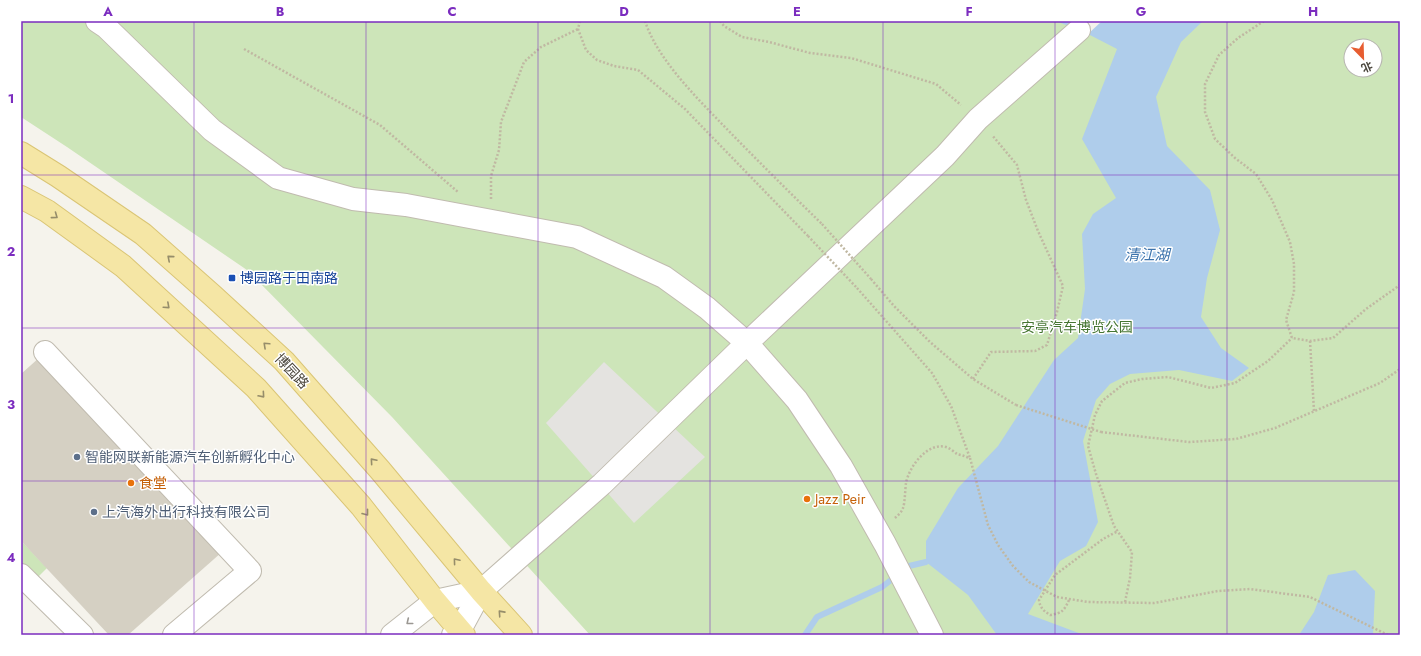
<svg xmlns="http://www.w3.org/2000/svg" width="1421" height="656" font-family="Jost,'Noto Sans SC',sans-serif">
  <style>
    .green { fill: #cde5b9; fill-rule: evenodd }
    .parking { fill: #e4e3e0 }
    .water { fill: #afcdeb }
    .pier { fill: #f5f3ec }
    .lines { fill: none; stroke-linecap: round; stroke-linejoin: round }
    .stream { stroke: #afcdeb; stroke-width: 6 }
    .building { fill: #d5d0c3 }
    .minor-casing { stroke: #c0bbaf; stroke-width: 24 }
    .major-casing { stroke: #dac575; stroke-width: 24 }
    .path { stroke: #c0b8a2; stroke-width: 2.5; stroke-dasharray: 2 2; stroke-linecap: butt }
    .minor { stroke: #fff; stroke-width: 22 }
    .major { stroke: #f5e6a5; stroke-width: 22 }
    .path-bridge { stroke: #c0b8a2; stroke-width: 2.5; stroke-dasharray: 2 2; stroke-linecap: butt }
    .oneway { stroke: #968d6a }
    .oneway2 { stroke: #9b9893 }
    .grid { fill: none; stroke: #7b2cbf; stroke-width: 1; stroke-opacity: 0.55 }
    .transit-dot { fill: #1a4fb4; stroke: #fff; stroke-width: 1.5 }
    .service-dot { fill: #5c6f8a; stroke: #fff; stroke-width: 1.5 }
    .food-dot { fill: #e8710a; stroke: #fff; stroke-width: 1.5 }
    .labels { text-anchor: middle; stroke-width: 3; stroke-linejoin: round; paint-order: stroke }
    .transit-label { font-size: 14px; fill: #164399; stroke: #fff; text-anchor: start }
    .park-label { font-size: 14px; fill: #467632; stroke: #fff }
    .street-label { font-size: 14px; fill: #49443a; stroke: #fff }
    .service-label { font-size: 14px; fill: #4e5e75; stroke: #fff; text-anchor: start }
    .food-label { font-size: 14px; fill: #c56008; stroke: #fff; text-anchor: start }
    .water-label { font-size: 15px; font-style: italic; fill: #3c73ac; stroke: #fff }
    .neatline { fill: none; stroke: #7b2cbf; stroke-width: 1.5 }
    .grid-label { font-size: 13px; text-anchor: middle; font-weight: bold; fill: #7b2cbf }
  </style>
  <rect width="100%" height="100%" fill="#f5f3ec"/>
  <g class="green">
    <path d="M 21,21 L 1400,21 L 1400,635 L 590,635 L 392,417 L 247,270 L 67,147 L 21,117 ZM 1351,46 L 1375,46 L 1375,70 L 1351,70 Z"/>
    <polygon points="21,541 47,568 34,581 21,567"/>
  </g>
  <polygon class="parking" points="604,362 705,457 634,523 546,423"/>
  <g class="water">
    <polygon points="1056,21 1203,21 1181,42 1156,97 1167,146 1210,190 1220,230 1207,278 1201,317 1221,348 1249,368 1232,381 1179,370 1130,374 1110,384 1096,400 1083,441 1098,522 1086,546 1060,561 1028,614 1084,635 997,635 968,595 926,562 926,541 958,488 998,446 1054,360 1078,338 1085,289 1082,234 1093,214 1116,198 1082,139 1117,49 1088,34"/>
    <polygon points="1355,570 1375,591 1373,635 1299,635 1314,612 1328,575"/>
  </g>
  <polygon class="pier" points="1072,21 1102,21 1088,34 1067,26"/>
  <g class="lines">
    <polyline class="stream" points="805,635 817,617 882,587 909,566 926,562"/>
  </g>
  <polygon class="building" points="40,357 222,552 128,635 109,635 21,541 21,374"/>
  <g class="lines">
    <g class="minor-casing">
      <g id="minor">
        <polyline points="97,21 106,27 212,130 278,178 353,199 406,205 577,237 664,277 707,308 747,343 602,484 481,591 460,630 453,635"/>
        <polyline points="45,352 250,571 174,635"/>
        <polyline points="21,575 82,635"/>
        <polyline points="392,635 435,601 481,591"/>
        <polyline points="932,635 885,544 841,466 797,400 747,343 945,156 978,119 1079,30"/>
      </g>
    </g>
    <g class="major-casing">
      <g id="major">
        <polyline points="21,153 58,176 143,234 212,295 284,361 380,470 481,591 521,635"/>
        <polyline points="21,197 47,211 123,266 256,388 361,506 435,601 464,635"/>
      </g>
    </g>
    <g class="path">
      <polyline points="580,21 578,29 586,50 597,60 614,66 638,70 685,109 808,236"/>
      <path d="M 645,21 C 657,58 694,95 721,123 C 754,157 788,191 822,224"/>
      <polyline points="720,21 724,26 742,37 769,42 810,53 851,58 936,84 961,105"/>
      <polyline points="1264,21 1238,38 1219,55 1205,84 1205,112 1215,139 1235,158 1256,174 1272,200 1290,242 1294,264 1294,292 1286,320 1292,338 1310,341 1333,338 1366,309 1400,285"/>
      <polyline points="244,49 380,125 458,192"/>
      <polyline points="491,199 491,176 499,150 501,122 524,62 541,47 578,29"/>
      <polyline points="871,279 894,306 930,342 973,379 1016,405"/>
      <polyline points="857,288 932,373 951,406 970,458"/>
      <polyline points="1310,341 1314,411"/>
      <polyline points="973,379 991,352 1035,351 1047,345 1057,312 1063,286 1038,231 1026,200 1017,165 992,135"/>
      <polyline points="1101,432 1189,442 1236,439 1275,428 1380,383 1400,369"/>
      <path d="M 895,518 C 898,515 902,512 903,508 C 905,503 905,490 906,483 C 909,467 927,442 946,447 C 950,448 954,452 957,454 C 961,455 965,456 969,458"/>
      <polyline points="1057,597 1088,602 1154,603 1218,591 1250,589 1310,597 1388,635"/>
      <path d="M 1069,600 C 1064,611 1062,613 1050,615 C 1044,611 1040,608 1039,600 L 1055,575 L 1103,539 L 1118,531"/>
      <polyline points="1125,602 1130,578 1132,552 1114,526 1096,474 1088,446 1095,415 1102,401 1125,383 1142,379 1168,377 1211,388 1235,383 1268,361 1292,338"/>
    </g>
    <use href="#minor" class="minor"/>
    <use href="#major" class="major"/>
    <g class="path-bridge">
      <polyline points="822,224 871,279"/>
      <polyline points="808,236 857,288"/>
      <polyline points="1016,405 1101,432"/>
      <polyline points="970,458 988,525 998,545 1013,566 1029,582 1057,597"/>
    </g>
  </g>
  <defs><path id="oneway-chevron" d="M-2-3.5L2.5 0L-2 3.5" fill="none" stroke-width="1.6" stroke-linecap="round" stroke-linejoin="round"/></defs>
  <g class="oneway">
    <use href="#oneway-chevron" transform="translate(55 216) rotate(36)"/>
    <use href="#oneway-chevron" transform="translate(170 258) rotate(-139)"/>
    <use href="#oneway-chevron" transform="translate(167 306) rotate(42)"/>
    <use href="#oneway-chevron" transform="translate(266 345) rotate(-137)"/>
    <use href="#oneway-chevron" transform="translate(262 395) rotate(49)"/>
    <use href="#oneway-chevron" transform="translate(373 461) rotate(-131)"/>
    <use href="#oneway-chevron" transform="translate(366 513) rotate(52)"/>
    <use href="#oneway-chevron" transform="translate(456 561) rotate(-130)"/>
    <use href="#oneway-chevron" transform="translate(501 613) rotate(-132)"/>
  </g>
  <use class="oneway2" href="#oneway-chevron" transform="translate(409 622) rotate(141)"/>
  <path class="grid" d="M 194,21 L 194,635M 366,21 L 366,635M 538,21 L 538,635M 710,21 L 710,635M 883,21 L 883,635M 1055,21 L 1055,635M 1227,21 L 1227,635M 21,175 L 1400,175M 21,328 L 1400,328M 21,481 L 1400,481"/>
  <rect class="transit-dot" x="228" y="274" width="8" height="8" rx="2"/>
  <g class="service-dot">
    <circle cx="77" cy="457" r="4"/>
    <circle cx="94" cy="512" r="4"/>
  </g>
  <g class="food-dot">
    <circle cx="131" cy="483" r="4"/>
    <circle cx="807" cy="499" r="4"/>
  </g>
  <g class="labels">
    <g class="transit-label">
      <text x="240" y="283">博园路于田南路</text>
    </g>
    <g class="park-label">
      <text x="1077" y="332">安亭汽车博览公园</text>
    </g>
    <g class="street-label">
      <text transform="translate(292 371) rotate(47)" y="5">博园路</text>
    </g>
    <g class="service-label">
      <text x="85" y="462">智能网联新能源汽车创新孵化中心</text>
      <text x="102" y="517">上汽海外出行科技有限公司</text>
    </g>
    <g class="food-label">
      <text x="139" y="488">食堂</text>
      <text x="815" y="504">Jazz Peir</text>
    </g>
    <g class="water-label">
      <text x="1147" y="260">清江湖</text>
    </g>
  </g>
  <rect width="1421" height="656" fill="none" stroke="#ffffff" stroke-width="44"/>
  <g transform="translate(1363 58) rotate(157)"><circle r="19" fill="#ffffff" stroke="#b6b4b0"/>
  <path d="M0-3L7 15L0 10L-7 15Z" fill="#e75d31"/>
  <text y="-6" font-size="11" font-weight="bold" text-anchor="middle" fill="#49443a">北</text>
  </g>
  <rect x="22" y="22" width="1377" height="612" class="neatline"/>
  <g class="grid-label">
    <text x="108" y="16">A</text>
    <text x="280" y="16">B</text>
    <text x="452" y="16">C</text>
    <text x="624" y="16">D</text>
    <text x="797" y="16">E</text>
    <text x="969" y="16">F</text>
    <text x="1141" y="16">G</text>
    <text x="1313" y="16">H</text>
    <text x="11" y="103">1</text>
    <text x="11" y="256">2</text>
    <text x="11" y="409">3</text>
    <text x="11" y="562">4</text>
  </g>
</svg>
